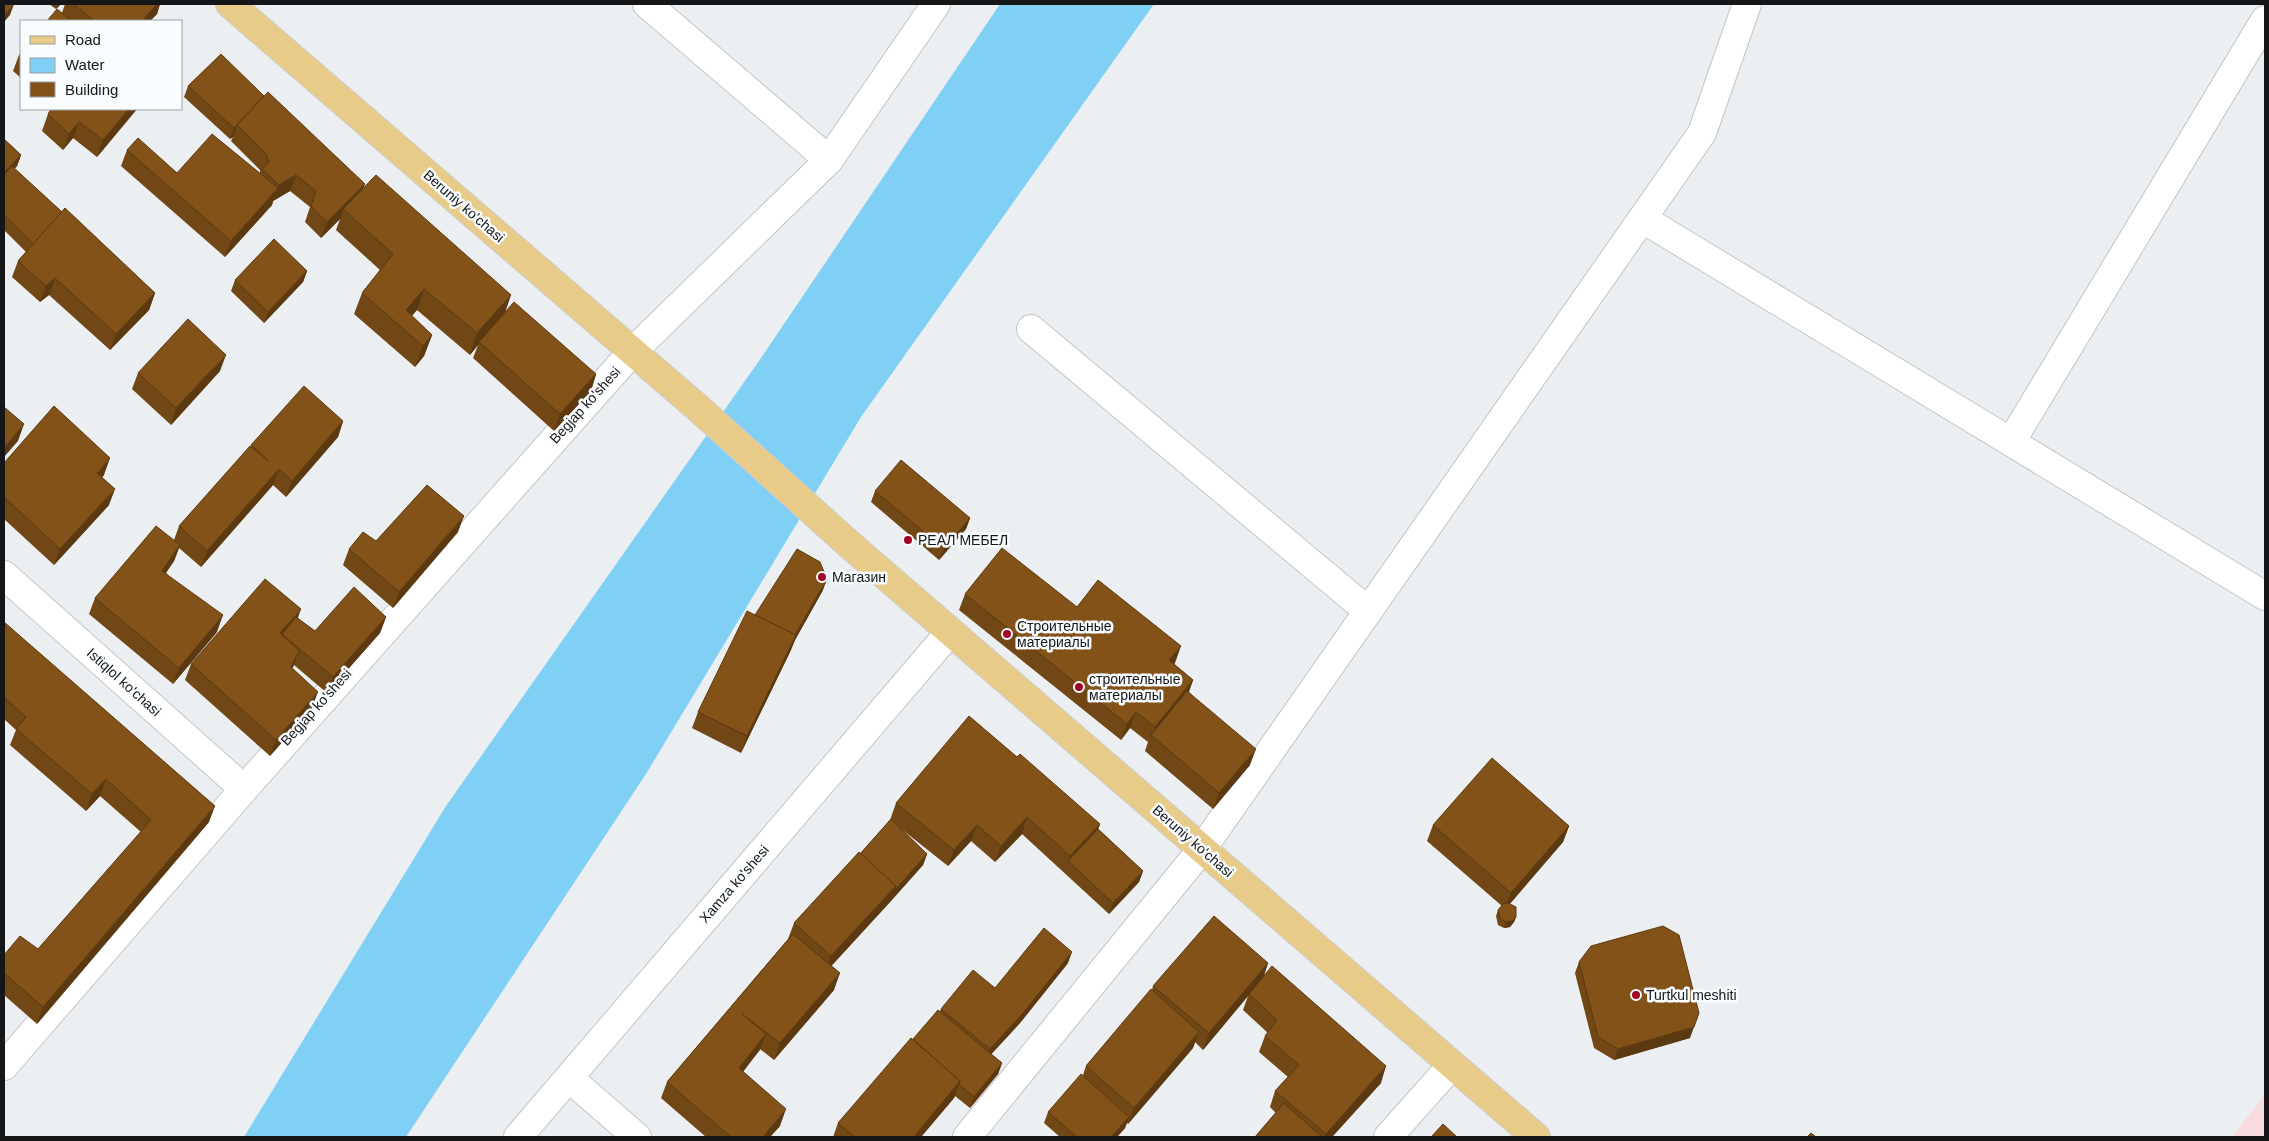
<svg xmlns="http://www.w3.org/2000/svg" width="2269" height="1141" font-family="Helvetica,sans-serif">
  <style>
    .commercial { fill: #f7dde0 }
    .water { fill: #80d0f6 }
    .lines { fill: none; stroke-linecap: round; stroke-linejoin: round }
    .minor-casing { stroke: #c3c5c7; stroke-width: 30 }
    .major-casing { stroke: #ccc; stroke-width: 30 }
    .minor { stroke: #fff; stroke-width: 28 }
    .major { stroke: #e8cb88; stroke-width: 28 }
    .wall { fill: #704715 }
    .shaded-wall { fill: #5b3911 }
    .building { fill: #825218; stroke: #5b3911 }
    .poi-dot { fill: #a20226; stroke: #f9fcfe; stroke-width: 2 }
    .labels { text-anchor: middle; stroke-width: 5; stroke-linejoin: round; paint-order: stroke }
    .street-label { font-size: 14px; fill: #151617; stroke: #f9fcfe }
    .poi-label { font-size: 14px; fill: #151617; stroke: #f9fcfe; text-anchor: start }
  </style>
  <rect width="100%" height="100%" fill="#eceff1"/>
  <polygon class="commercial" points="2265,1094 2265,1137 2232,1137"/>
  <polygon class="water" points="1000,4 1154,4 861,417 646,774 406,1137 244,1137 446,806 761,358"/>
  <g class="lines">
    <g class="minor-casing">
      <g id="minor">
        <polyline points="647,4 829,160"/>
        <polyline points="1643,219 2265,596"/>
        <polyline points="1031,329 1368,611"/>
        <polyline points="2011,442 2265,20"/>
        <polyline points="4,575 244,789"/>
        <polyline points="4,1066 244,789 632,352 829,160 936,4"/>
        <polyline points="569,1078 637,1137"/>
        <polyline points="518,1137 950,632"/>
        <polyline points="967,1137 1202,849 1702,133 1747,4"/>
        <polyline points="1388,1137 1452,1065"/>
      </g>
    </g>
    <g class="major-casing">
      <polyline id="major" points="230,4 698,408 850,545 1536,1137"/>
    </g>
    <use href="#minor" class="minor"/>
    <use href="#major" class="major"/>
  </g>
  <g class="wall">
    <polygon points="49,4 61,4 56,9"/>
    <polygon points="65,4 160,4 157,14 150,21 47,21 62,13"/>
    <polygon points="21,52 21,78 13,71 19,55"/>
    <polygon points="188,86 264,96 363,188 505,312 596,374 591,391 554,431 473,358 478,345 470,355 417,310 412,316 432,335 424,356 415,367 354,314 362,293 380,270 336,230 340,219 321,238 305,222 310,207 290,191 273,201 272,205 225,257 121,166 127,150 177,173 260,173 260,170 231,141 233,137 230,139 184,97"/>
    <polygon points="137,109 97,157 73,138 63,150 42,131 48,114"/>
    <polygon points="4,139 21,155 17,166 14,169 62,212 155,293 149,310 110,350 49,295 40,302 12,277 18,261 26,252 4,230"/>
    <polygon points="307,271 303,282 264,323 231,291 235,280"/>
    <polygon points="220,371 171,425 132,389 138,373"/>
    <polygon points="343,421 338,437 286,497 273,485 201,567 179,548 174,561 166,573 217,632 173,684 89,614 95,598 174,540 179,526 251,447 251,445"/>
    <polygon points="4,463 104,475 102,477 109,505 54,565 4,519"/>
    <polygon points="875,491 970,518 966,529 939,560 871,502"/>
    <polygon points="458,532 393,608 343,565 349,549 376,541"/>
    <polygon points="823,590 795,640 790,652 741,753 692,728 698,712 755,615"/>
    <polygon points="965,594 1077,607 1175,663 1174,664 1193,680 1189,692 1250,765 1213,809 1145,751 1148,742 1130,728 1121,740 959,610"/>
    <polygon points="386,617 380,633 327,693 294,665 292,669 312,708 270,756 185,680 191,664 297,618 315,631"/>
    <polygon points="4,622 209,822 37,1024 4,995 4,955 38,949 141,832 100,796 86,811 10,745 16,730 4,719"/>
    <polygon points="1017,757 1100,824 1098,829 1143,871 1139,882 1109,914 1022,834 995,862 971,841 948,866 900,828 927,854 923,865 890,902 831,966 834,990 774,1060 760,1049 743,1072 780,1126 770,1137 706,1137 661,1098 667,1082 788,939 794,923 860,854 890,820 896,803"/>
    <polygon points="1433,825 1569,826 1563,842 1510,904 1516,917 1514,922 1510,927 1504,928 1498,925 1496,916 1498,910 1502,906 1427,841"/>
    <polygon points="1579,962 1690,1038 1614,1060 1594,1048 1575,973"/>
    <polygon points="1068,963 1020,1023 991,1054 1002,1063 998,1074 970,1108 955,1096 954,1098 921,1137 833,1137 838,1123 940,1011 941,1009 995,988"/>
    <polygon points="1268,963 1264,976 1381,1083 1332,1137 1255,1137 1276,1113 1270,1107 1275,1091 1288,1077 1259,1052 1265,1036 1268,1033 1243,1010 1248,996 1203,1050 1195,1042 1193,1048 1128,1124 1127,1123 1125,1128 1117,1137 1060,1137 1044,1123 1048,1112 1083,1075 1086,1066 1152,990 1153,986"/>
  </g>
  <g class="shaded-wall">
    <polygon points="14,4 10,15 4,22 4,16"/>
    <polygon points="58,4 61,4 56,9"/>
    <polygon points="157,4 160,4 157,14 150,21 142,21"/>
    <polygon points="129,109 137,109 97,157 103,140"/>
    <polygon points="79,122 73,138 63,150 69,134"/>
    <polygon points="237,126 233,137 230,139 234,128"/>
    <polygon points="21,155 17,166 4,180 4,173"/>
    <polygon points="296,175 290,191 273,201 272,205 225,257 231,241 278,189 279,185"/>
    <polygon points="365,184 359,200 343,209 340,219 321,238 327,222"/>
    <polygon points="307,271 303,282 264,323 268,312"/>
    <polygon points="55,278 49,295 40,302 46,286"/>
    <polygon points="424,289 417,310 401,327 406,310"/>
    <polygon points="155,293 149,310 110,350 116,334"/>
    <polygon points="511,295 504,316 479,342 478,345 470,355 477,333"/>
    <polygon points="432,335 424,356 415,367 423,346"/>
    <polygon points="226,355 220,371 171,425 176,408"/>
    <polygon points="596,374 591,391 554,431 560,414"/>
    <polygon points="343,421 338,437 286,497 292,481"/>
    <polygon points="24,424 18,441 4,457 4,448"/>
    <polygon points="110,458 104,475 91,490 97,473"/>
    <polygon points="279,469 273,485 201,567 207,551"/>
    <polygon points="115,489 109,505 54,565 60,549"/>
    <polygon points="464,516 458,532 393,608 399,592"/>
    <polygon points="970,518 966,529 939,560 944,549"/>
    <polygon points="180,545 174,561 156,587 162,571"/>
    <polygon points="827,579 823,590 795,640 790,652 741,753 747,736 793,638"/>
    <polygon points="301,609 295,626 282,634 278,645 280,633"/>
    <polygon points="223,615 217,632 173,684 179,668"/>
    <polygon points="386,617 380,633 327,693 333,677"/>
    <polygon points="1181,646 1175,663 1163,677 1169,660"/>
    <polygon points="299,651 293,667 285,684 291,667"/>
    <polygon points="1193,680 1187,696 1152,736 1155,727"/>
    <polygon points="318,692 312,708 270,756 276,740"/>
    <polygon points="1136,712 1130,728 1121,740 1127,724"/>
    <polygon points="1256,749 1250,765 1213,809 1219,793"/>
    <polygon points="106,779 100,796 86,811 92,794"/>
    <polygon points="215,806 209,822 37,1024 43,1007"/>
    <polygon points="1027,817 1022,834 995,862 1001,846"/>
    <polygon points="1100,824 1094,840 1068,861 1070,856"/>
    <polygon points="977,825 971,841 948,866 954,850"/>
    <polygon points="1569,826 1563,842 1505,909 1511,893"/>
    <polygon points="927,854 923,865 890,902 894,891"/>
    <polygon points="1143,871 1139,882 1109,914 1113,903"/>
    <polygon points="896,886 890,902 825,973 831,956"/>
    <polygon points="1516,917 1514,922 1510,927 1504,928 1506,922"/>
    <polygon points="1072,952 1068,963 1020,1023 986,1060 990,1049"/>
    <polygon points="1268,963 1262,980 1249,994 1248,996 1203,1050 1209,1033"/>
    <polygon points="840,973 834,990 774,1060 780,1043"/>
    <polygon points="1694,1027 1690,1038 1614,1060 1618,1049"/>
    <polygon points="1199,1032 1193,1048 1128,1124 1134,1108"/>
    <polygon points="766,1034 760,1050 733,1084 739,1068"/>
    <polygon points="1002,1063 998,1074 970,1108 974,1097"/>
    <polygon points="1386,1066 1381,1083 1332,1137 1325,1137 1326,1134"/>
    <polygon points="960,1081 954,1098 921,1137 914,1137"/>
    <polygon points="786,1109 780,1126 770,1137 763,1137"/>
    <polygon points="1129,1117 1125,1128 1117,1137 1111,1137"/>
  </g>
  <g class="building">
    <polygon points="4,4 14,4 4,16"/>
    <polygon points="74,4 157,4 142,21 94,21"/>
    <polygon points="57,9 72,21 47,21"/>
    <polygon points="221,54 264,96 234,128 188,86"/>
    <polygon points="268,92 365,184 327,222 311,206 316,191 296,175 279,185 262,169 269,162 266,154 237,125"/>
    <polygon points="51,109 129,109 103,140 79,122 69,134 48,114"/>
    <polygon points="212,134 278,188 231,241 127,150 138,138 177,173"/>
    <polygon points="4,139 21,155 4,173"/>
    <polygon points="12,166 62,212 33,244 4,215 4,175"/>
    <polygon points="376,175 511,295 477,333 424,289 406,310 432,335 423,346 362,293 393,254 343,209"/>
    <polygon points="65,208 155,293 116,334 55,278 46,286 18,261"/>
    <polygon points="274,239 307,271 268,312 235,280"/>
    <polygon points="514,302 596,374 560,414 479,342"/>
    <polygon points="188,319 226,355 176,408 138,373"/>
    <polygon points="304,386 343,421 292,481 279,469 207,551 179,526 250,446 269,461 251,445"/>
    <polygon points="54,406 110,458 97,473 115,489 60,549 4,497 4,463"/>
    <polygon points="4,407 24,424 4,448"/>
    <polygon points="901,460 970,518 944,549 875,491"/>
    <polygon points="427,485 464,516 399,592 349,549 363,532 376,541"/>
    <polygon points="156,526 180,545 162,571 223,615 179,668 95,598"/>
    <polygon points="1002,548 1077,607 1098,580 1181,646 1169,660 1193,680 1155,727 1136,712 1127,724 965,594"/>
    <polygon points="797,549 820,562 827,579 795,635 755,615"/>
    <polygon points="265,579 301,609 280,633 299,651 291,667 318,692 276,740 191,664"/>
    <polygon points="354,587 386,617 333,677 282,634 296,617 315,631"/>
    <polygon points="747,611 796,635 747,736 698,712"/>
    <polygon points="4,622 215,806 43,1007 4,973 4,955 20,936 38,949 151,820 106,779 92,794 16,729 26,717 4,697"/>
    <polygon points="1187,691 1256,749 1219,793 1151,735"/>
    <polygon points="969,716 1017,757 1020,754 1100,824 1070,856 1027,817 1001,846 977,825 954,850 896,803"/>
    <polygon points="1492,758 1569,826 1511,893 1433,825"/>
    <polygon points="891,819 927,854 894,891 896,886 860,854"/>
    <polygon points="1098,829 1143,871 1113,903 1068,861"/>
    <polygon points="859,852 896,886 831,956 794,923"/>
    <polygon points="1504,903 1510,904 1516,907 1516,917 1512,921 1506,922 1500,919 1498,910"/>
    <polygon points="1214,916 1268,963 1209,1033 1153,986"/>
    <polygon points="1663,926 1679,935 1699,1013 1694,1027 1618,1049 1598,1037 1579,962 1591,946"/>
    <polygon points="1044,928 1072,952 1024,1012 990,1049 941,1009 973,970 995,988"/>
    <polygon points="793,934 840,973 780,1043 741,1013 766,1034 739,1068 786,1109 763,1137 731,1137 667,1082"/>
    <polygon points="1272,966 1386,1066 1326,1134 1275,1091 1299,1065 1265,1036 1277,1020 1249,994"/>
    <polygon points="1151,989 1199,1032 1134,1108 1086,1066"/>
    <polygon points="938,1010 1002,1063 974,1097 959,1084 960,1081 913,1039"/>
    <polygon points="911,1038 960,1081 914,1137 855,1137 838,1123"/>
    <polygon points="1081,1074 1129,1117 1111,1137 1077,1137 1048,1112"/>
    <polygon points="1284,1103 1322,1137 1255,1137"/>
    <polygon points="1443,1124 1457,1137 1431,1137"/>
    <polygon points="1811,1133 1816,1137 1807,1137"/>
  </g>
  <g class="poi-dot">
    <circle cx="908" cy="540" r="5"/>
    <circle cx="822" cy="577" r="5"/>
    <circle cx="1007" cy="634" r="5"/>
    <circle cx="1079" cy="687" r="5"/>
    <circle cx="1636" cy="995" r="5"/>
  </g>
  <g class="labels">
    <g class="street-label">
      <text transform="translate(464 206) rotate(41)" y="5">Beruniy ko'chasi</text>
      <text transform="translate(585 405) rotate(-48)" y="5">Begjap ko'shesi</text>
      <text transform="translate(124 682) rotate(42)" y="5">Istiqlol ko'chasi</text>
      <text transform="translate(316 707) rotate(-48)" y="5">Begjap ko'shesi</text>
      <text transform="translate(1193 841) rotate(41)" y="5">Beruniy ko'chasi</text>
      <text transform="translate(734 884) rotate(-49)" y="5">Xamza ko'shesi</text>
    </g>
    <g class="poi-label">
      <text x="918" y="545">РЕАЛ МЕБЕЛ</text>
      <text x="832" y="582">Магазин</text>
      <text x="1017" y="631">Строительные<tspan x="1017" dy="16">материалы</tspan></text>
      <text x="1089" y="684">строительные<tspan x="1089" dy="16">материалы</tspan></text>
      <text x="1646" y="1000">Turtkul meshiti</text>
    </g>
  </g>
  <rect width="2269" height="1141" fill="none" stroke="#151617" stroke-width="10"/>
  <rect x="20" y="20" width="162" height="90" fill="#f9fcfe" stroke="#9ea0a2"/>
  <rect x="30" y="36" width="25" height="8" fill="#e8cb88" stroke="#9ea0a2"/>
  <text x="65" y="45" font-size="15" fill="#151617">Road</text>
  <rect x="30" y="58" width="25" height="15" fill="#80d0f6" stroke="#9ea0a2"/>
  <text x="65" y="70" font-size="15" fill="#151617">Water</text>
  <rect x="30" y="82" width="25" height="15" fill="#825218" stroke="#9ea0a2"/>
  <text x="65" y="95" font-size="15" fill="#151617">Building</text>
</svg>
